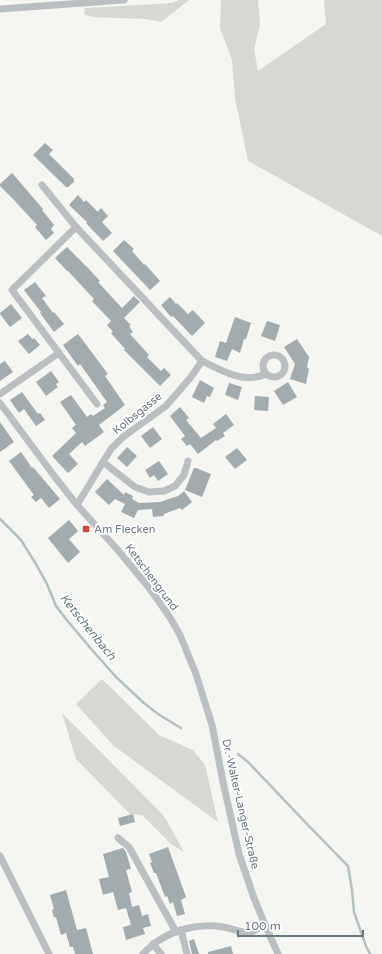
<svg xmlns="http://www.w3.org/2000/svg" width="382" height="954" font-family="'Varela Round',sans-serif">
  <style>
    .green { fill: #d5d9d2 }
    .lines { fill: none; stroke-linecap: round; stroke-linejoin: round }
    .stream { stroke: #b3c0c2; stroke-width: 2.5 }
    .building { fill: #a2abae }
    .minor { stroke: #babfc2; stroke-width: 7 }
    .poi-dot { fill: #cf4738; stroke: #fff; stroke-width: 1.5 }
    .labels { text-anchor: middle; stroke-width: 4; stroke-linejoin: round; paint-order: stroke }
    .street-label { font-size: 11px; fill: #677880; stroke: #fff }
    .poi-label { font-size: 11px; fill: #677880; stroke: #fff; text-anchor: start }
    .water-label { font-size: 12px; font-style: italic; fill: #63797c; stroke: #fff }
  </style>
  <rect width="100%" height="100%" fill="#f5f5f2"/>
  <g class="green">
    <polygon points="179,0 189,0 161,22 145,19 93,17 84,14 85,8 172,3"/>
    <polygon points="221,0 258,0 260,25 254,49 258,71 326,24 324,0 382,0 382,236 248,161 235,98 232,60 220,28"/>
    <polygon points="102,679 159,735 193,750 205,765 218,822 114,746 76,704"/>
    <polygon points="62,713 164,816 184,852 172,845 142,815 130,814 76,759"/>
  </g>
  <g class="lines">
    <g class="stream">
      <polyline points="0,519 21,540 36,564 47,584 56,606 66,619 92,650 117,678 144,703 158,714 181,728"/>
      <polyline points="238,754 248,762 306,823 348,866 352,890 354,912 366,946 370,954"/>
    </g>
  </g>
  <g class="building">
    <polygon points="45,143 53,150 49,154 74,179 74,182 68,187 66,187 33,155"/>
    <polygon points="12,173 43,209 42,210 54,225 51,229 54,233 46,240 35,227 37,225 13,199 0,186 0,184"/>
    <polygon points="78,195 84,202 86,200 98,212 101,208 108,216 102,222 112,233 103,241 86,223 87,222 69,205"/>
    <polygon points="124,240 134,249 132,251 144,265 145,264 160,281 150,290 113,251"/>
    <polygon points="67,247 87,267 100,281 98,282 122,308 134,296 140,302 124,318 131,325 129,326 133,332 130,334 149,355 147,357 161,371 164,368 171,375 160,386 124,350 125,349 111,333 113,332 107,325 111,321 92,301 94,299 68,271 67,271 55,258"/>
    <polygon points="35,282 46,296 42,298 53,313 54,312 64,324 54,332 40,313 41,312 24,290"/>
    <polygon points="170,297 176,304 177,303 188,314 193,310 205,323 192,336 173,316 171,317 161,305"/>
    <polygon points="11,304 22,318 10,327 0,314 0,313"/>
    <polygon points="235,317 251,323 246,339 244,339 240,353 232,349 227,361 215,357 220,341 226,343"/>
    <polygon points="267,321 280,325 275,341 261,336"/>
    <polygon points="28,334 32,339 34,338 40,345 29,354 18,341"/>
    <polygon points="78,334 108,374 105,376 125,405 99,425 104,432 85,446 82,442 69,454 78,464 68,473 52,456 76,433 72,428 76,425 60,402 71,395 87,417 91,414 93,416 105,408 103,405 107,402 80,364 78,366 63,345"/>
    <polygon points="297,339 309,357 307,367 309,369 306,384 290,379 295,364 284,347"/>
    <polygon points="5,361 13,372 0,381 0,364"/>
    <polygon points="51,371 59,382 56,384 58,387 46,396 36,382"/>
    <polygon points="200,380 214,388 210,397 207,396 204,403 192,397"/>
    <polygon points="288,382 297,397 283,405 274,391"/>
    <polygon points="229,383 242,387 238,400 225,395"/>
    <polygon points="22,392 38,414 40,413 45,420 36,426 24,409 19,413 10,400"/>
    <polygon points="255,396 269,397 268,411 254,410"/>
    <polygon points="180,407 189,418 186,420 201,438 216,428 213,424 226,414 234,425 223,433 225,436 217,441 216,440 198,454 190,444 187,446 181,439 185,436 170,416"/>
    <polygon points="0,422 14,442 0,452"/>
    <polygon points="153,427 162,439 150,448 141,436"/>
    <polygon points="127,447 137,456 127,467 117,458"/>
    <polygon points="237,448 247,460 235,469 225,457"/>
    <polygon points="21,452 32,468 33,467 60,499 49,508 41,498 36,502 31,497 34,495 9,461"/>
    <polygon points="159,461 168,474 158,481 154,475 150,478 145,470"/>
    <polygon points="194,468 196,468 211,474 202,497 185,490"/>
    <polygon points="107,479 124,495 125,492 133,496 132,499 139,503 160,502 178,496 184,491 192,502 182,510 180,508 164,514 164,516 153,517 152,509 138,510 134,518 121,512 125,504 115,499 109,505 95,492"/>
    <polygon points="69,520 78,531 69,539 80,552 68,563 48,538"/>
    <polygon points="133,814 135,822 120,826 118,818"/>
    <polygon points="168,847 186,897 181,900 185,914 177,916 173,902 170,904 167,896 165,897 156,873 154,873 150,863 152,862 149,854"/>
    <polygon points="123,848 126,852 131,869 126,870 132,892 129,893 132,907 139,905 142,916 148,914 151,926 143,928 145,934 126,940 123,927 131,925 126,908 118,910 113,892 103,895 99,879 109,877 103,854"/>
    <polygon points="66,890 77,930 86,928 93,954 75,954 73,947 70,947 66,933 61,935 56,917 54,918 52,910 54,909 50,895"/>
    <polygon points="194,939 199,954 192,954 189,941"/>
    <polygon points="231,946 233,954 208,954 208,952"/>
  </g>
  <g class="lines">
    <g class="minor">
      <polyline points="0,9 124,0"/>
      <polyline points="42,185 76,227 202,361"/>
      <polyline points="76,227 12,290 97,404"/>
      <circle cx="274" cy="366" r="11"/>
      <polyline points="0,394 59,353"/>
      <polyline points="0,403 55,477 77,505 117,549 150,589 169,616 180,635 196,674 212,725 223,782 239,854 254,898 265,925 278,954"/>
      <path d="M 103,462 L 111,449 L 123,437 L 166,406 L 191,377 L 202,361 C 223,371 243,384 266,374"/>
      <polyline points="77,505 103,462 135,487 149,492 164,491 175,486 184,475 188,461"/>
      <polyline points="118,838 129,847 176,932"/>
      <polyline points="0,856 49,954"/>
      <polyline points="181,930 187,954"/>
      <polyline points="153,944 161,954"/>
      <path d="M 143,954 C 147,950 151,946 155,943 C 174,929 200,923 223,927 C 232,928 242,934 251,932 C 255,931 260,927 265,925"/>
    </g>
  </g>
  <rect class="poi-dot" x="82" y="525" width="8" height="8" rx="2"/>
  <g class="labels">
    <g class="street-label">
      <text transform="translate(137 413) rotate(-39)" y="4">Kolbsgasse</text>
      <text transform="translate(152 577) rotate(53)" y="4">Ketschengrund</text>
      <text transform="translate(241 804) rotate(77)" y="4">Dr.-Walter-Langer-Straße</text>
    </g>
    <g class="poi-label">
      <text x="94" y="533">Am Flecken</text>
    </g>
    <g class="water-label">
      <text transform="translate(88 627) rotate(51)" y="4">Ketschenbach</text>
    </g>
  </g>
  <path d="M238 930v6h125v-6" fill="none" stroke="#677880" stroke-width="2"/>
  <text x="244" y="930" font-size="12" fill="#677880" stroke="#ffffff" stroke-width="3" paint-order="stroke">100 m</text>
</svg>
